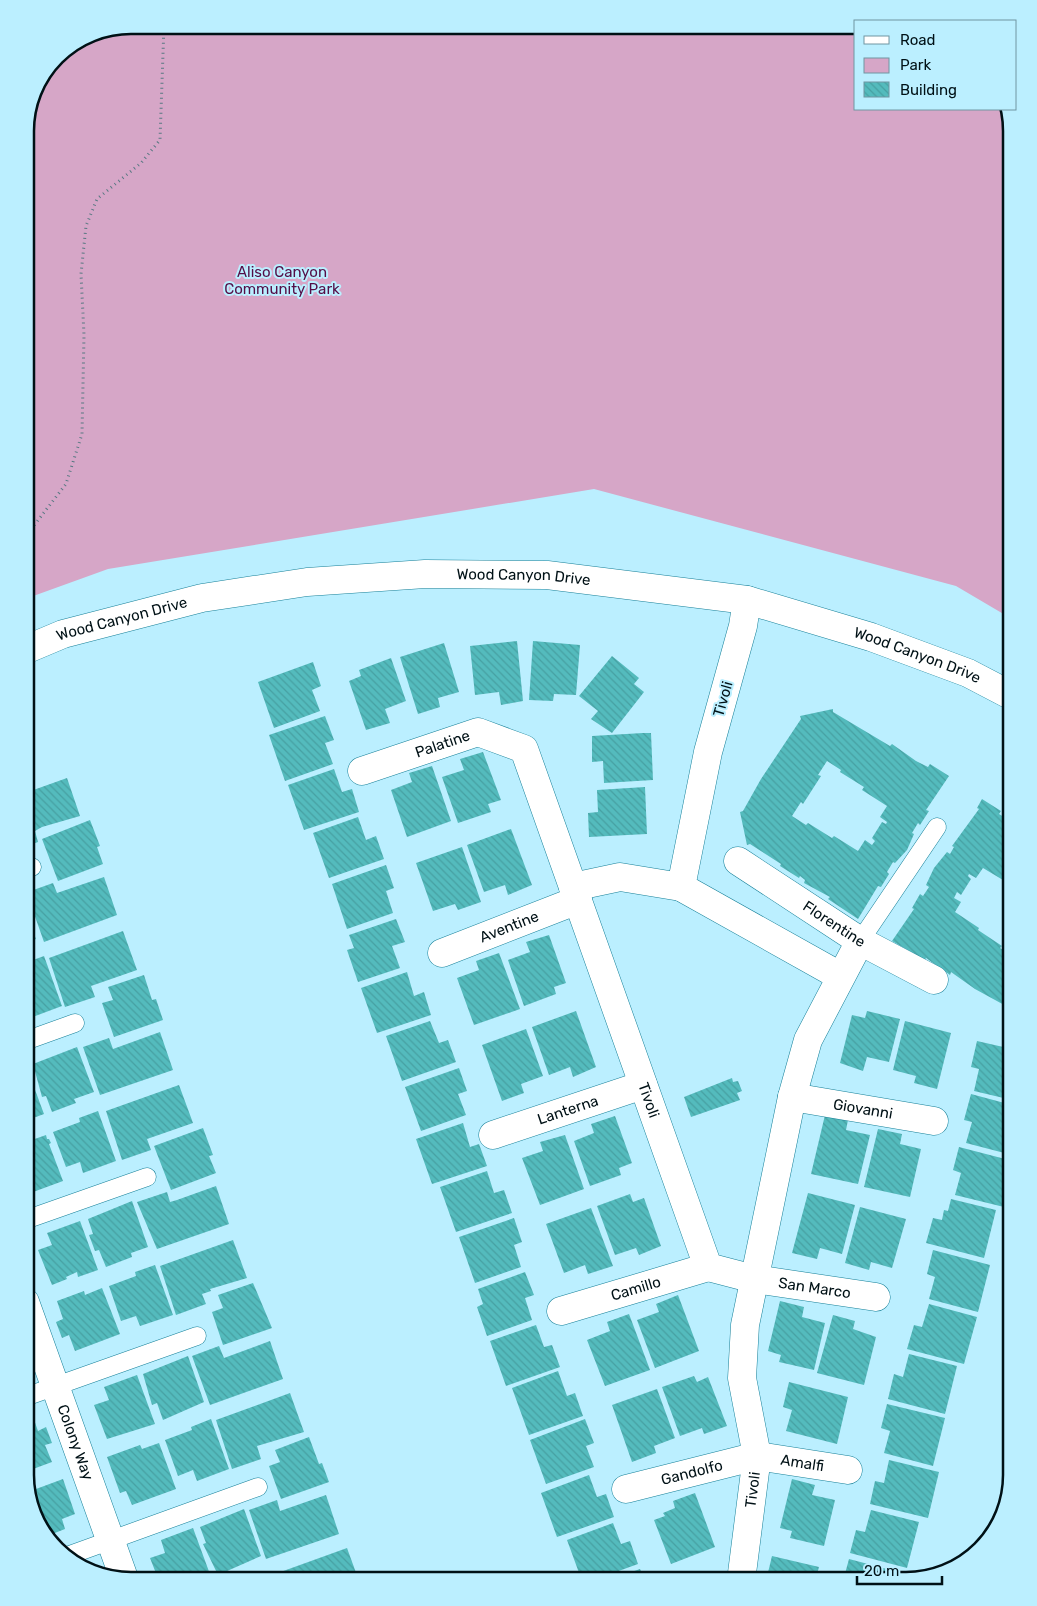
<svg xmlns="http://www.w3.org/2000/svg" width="1037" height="1606" font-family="Rubik,sans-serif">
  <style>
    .green { fill: #d6a6c7 }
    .building { fill: url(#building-back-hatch); fill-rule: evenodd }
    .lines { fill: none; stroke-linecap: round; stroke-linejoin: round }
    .service-casing { stroke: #178199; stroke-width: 19 }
    .minor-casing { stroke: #178199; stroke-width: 29 }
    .secondary-casing { stroke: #178199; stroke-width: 29 }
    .path { stroke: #577882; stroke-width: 3; stroke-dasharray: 1 4; stroke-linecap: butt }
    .service { stroke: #fff; stroke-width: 18 }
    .minor { stroke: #fff; stroke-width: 28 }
    .secondary { stroke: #fff; stroke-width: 28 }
    .labels { text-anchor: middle; stroke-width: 4; stroke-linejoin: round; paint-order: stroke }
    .park-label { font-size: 15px; fill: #540d46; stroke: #bbefff }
    .street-label { font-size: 15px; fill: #001116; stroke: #bbefff }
    .rim { fill: none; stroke: #001116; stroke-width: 2.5 }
  </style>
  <defs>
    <pattern id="building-back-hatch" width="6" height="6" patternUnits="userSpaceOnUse" patternTransform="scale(1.25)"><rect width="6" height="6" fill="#54bbbd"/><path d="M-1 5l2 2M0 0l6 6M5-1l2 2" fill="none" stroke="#47a0a2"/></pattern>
  </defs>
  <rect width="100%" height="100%" fill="#bbefff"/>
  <polygon class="green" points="131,25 856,25 856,109 1006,109 1012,131 1012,619 956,586 594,489 108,569 25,599 25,124 36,84 56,56 91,33"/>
  <g class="building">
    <polygon points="517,641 523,701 501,705 499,692 475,695 470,646"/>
    <polygon points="533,641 580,645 576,695 554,694 553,701 529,700"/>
    <polygon points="444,643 459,692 438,698 440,707 418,714 400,657"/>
    <polygon points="612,656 639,678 634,684 644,692 612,733 591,719 598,711 579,696"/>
    <polygon points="391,658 406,701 385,709 390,723 366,730 349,681 361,676 359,670"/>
    <polygon points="313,662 321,686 312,690 320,711 274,728 258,682"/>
    <path d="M 833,709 L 833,712 L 890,746 L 892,744 L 916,761 L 928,767 L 930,764 L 949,776 L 926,810 L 929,811 L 920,825 L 918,823 L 912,833 L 914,834 L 907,850 L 895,863 L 893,862 L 887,872 L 889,874 L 881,887 L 878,886 L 858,919 L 828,899 L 830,897 L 804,883 L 805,880 L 800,876 L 799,878 L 780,866 L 781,864 L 750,844 L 747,845 L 740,812 L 743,811 L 761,779 L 801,719 L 800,716 ZM 827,761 L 841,770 L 840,772 L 864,787 L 862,790 L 887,806 L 880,817 L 887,822 L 886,824 L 882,822 L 872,838 L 875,841 L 872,845 L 865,840 L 858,851 L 834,836 L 832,838 L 808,823 L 806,825 L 792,816 L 801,802 L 803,804 L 821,776 L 818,775 Z"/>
    <polygon points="325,716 334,740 325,743 333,764 285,781 269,735"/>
    <polygon points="643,733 651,733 653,780 604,783 603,761 592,762 592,736"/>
    <polygon points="483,752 501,800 488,804 491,812 458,823 442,777 464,770 460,759"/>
    <polygon points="432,766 451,821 407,837 391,790 412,782 409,773"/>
    <polygon points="334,769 342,792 352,789 359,812 304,830 288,785"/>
    <polygon points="67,778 80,816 42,827 35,831 38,842 25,847 25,793"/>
    <polygon points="645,787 647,834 589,837 588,813 598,812 597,790"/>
    <polygon points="982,799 1001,811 999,814 1012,822 1012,881 1010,880 1008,883 983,868 976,878 969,874 968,876 971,879 961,895 957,892 954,898 961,902 955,912 979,928 978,930 1002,946 1000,948 1012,956 1012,1008 1007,1010 1006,1006 975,989 951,972 950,975 926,958 925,960 892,941 914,909 912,908 920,894 923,896 929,887 926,885 934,868 947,852 950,854 954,847 952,846 979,809 977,808"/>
    <polygon points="358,817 366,840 376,836 384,859 329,878 313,833"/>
    <polygon points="90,820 100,846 97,847 103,864 58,881 42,839"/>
    <polygon points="511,829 532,885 508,895 505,885 484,892 467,845"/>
    <polygon points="462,847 481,902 458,910 455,904 433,911 416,863"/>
    <polygon points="386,865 394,888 386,891 393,913 347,929 332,884"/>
    <polygon points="104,877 117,915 44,942 32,908 29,909 25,893 53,883 57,893"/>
    <polygon points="25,911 36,939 25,943"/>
    <polygon points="396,919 405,942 392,946 400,968 358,982 347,950 354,948 349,935"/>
    <polygon points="123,931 137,970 91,986 95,997 65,1007 49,958"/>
    <polygon points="549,935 566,983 554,987 556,994 524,1006 508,960 530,952 526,942"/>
    <polygon points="499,953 520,1009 474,1025 457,978 479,970 476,961"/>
    <polygon points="44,956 62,1006 30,1018 25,1007 25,963"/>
    <polygon points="407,972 414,996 424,992 431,1015 377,1033 361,988"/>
    <polygon points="144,975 152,1000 156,999 163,1020 114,1037 102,1003 113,1000 108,987"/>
    <polygon points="576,1011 596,1067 573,1077 570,1067 549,1075 532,1027"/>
    <polygon points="867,1011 900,1019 889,1062 867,1057 863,1071 840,1063 852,1015 865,1018"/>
    <polygon points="430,1021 439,1043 448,1040 456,1062 402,1081 386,1036"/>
    <polygon points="905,1021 951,1033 937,1089 914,1083 916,1076 893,1070"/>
    <polygon points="526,1029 543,1076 521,1084 524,1093 502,1101 482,1045"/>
    <polygon points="160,1032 173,1070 100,1095 83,1047 109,1038 113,1049"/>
    <polygon points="977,1041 1012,1049 1012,1100 974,1091 979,1069 971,1067"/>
    <polygon points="77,1047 94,1092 74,1099 76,1103 52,1112 46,1096 42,1097 33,1064"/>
    <polygon points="25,1063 44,1114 25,1121"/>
    <polygon points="459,1068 467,1091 458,1094 466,1115 421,1131 405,1087"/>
    <polygon points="732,1078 733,1082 738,1081 742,1091 737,1093 740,1100 691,1117 684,1097"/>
    <polygon points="179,1085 193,1123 147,1139 151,1150 122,1160 106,1111"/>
    <polygon points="971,1094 1012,1105 1012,1155 966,1143 972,1122 964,1120"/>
    <polygon points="98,1111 116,1161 83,1173 80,1162 66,1167 53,1132 80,1122 79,1118"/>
    <polygon points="825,1115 848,1120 846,1130 870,1135 858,1184 811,1174"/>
    <polygon points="615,1116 632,1163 619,1168 621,1175 590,1186 574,1141 594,1133 591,1124"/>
    <polygon points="463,1123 470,1147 479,1144 487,1166 432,1184 416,1139"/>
    <polygon points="203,1128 213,1155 209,1156 216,1173 171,1190 154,1146"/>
    <polygon points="878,1129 902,1134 900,1144 921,1149 910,1197 864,1187"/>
    <polygon points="46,1135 47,1139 49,1139 51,1143 49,1144 63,1181 25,1195 25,1138 27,1138 29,1141"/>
    <polygon points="565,1135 584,1189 540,1205 522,1158 543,1151 540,1142"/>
    <polygon points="959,1147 1009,1160 1006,1172 1012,1175 1004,1207 955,1195 961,1173 953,1170"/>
    <polygon points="487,1171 494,1193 504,1190 512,1213 456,1232 440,1187"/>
    <polygon points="216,1186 229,1224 157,1249 137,1202 167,1192 170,1202 177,1200"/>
    <polygon points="808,1193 855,1205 842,1254 820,1248 817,1259 792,1253"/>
    <polygon points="630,1194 633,1202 644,1198 661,1246 639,1255 636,1248 615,1255 597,1206"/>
    <polygon points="951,1199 996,1210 984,1258 926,1243 933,1218 942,1220 944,1210 948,1211"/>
    <polygon points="132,1201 148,1247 131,1253 132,1257 106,1267 99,1250 95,1251 89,1235 93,1234 88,1219"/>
    <polygon points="860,1207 906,1219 892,1268 871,1262 869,1270 845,1263"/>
    <polygon points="591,1208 613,1266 588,1274 585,1265 564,1273 546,1224"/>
    <polygon points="514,1218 522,1242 514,1245 521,1267 475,1283 459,1237"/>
    <polygon points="80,1221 98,1270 78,1277 77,1272 66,1277 67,1279 52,1285 38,1250 52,1245 47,1233"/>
    <polygon points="233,1240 247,1278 210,1289 211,1291 202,1294 206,1304 176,1315 160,1266"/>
    <polygon points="933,1250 990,1265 978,1312 929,1299 935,1277 927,1274"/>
    <polygon points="155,1265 173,1315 140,1326 136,1316 121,1321 109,1286 136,1276 135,1272"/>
    <polygon points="525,1272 534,1295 525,1298 532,1320 487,1336 477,1307 483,1304 478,1289"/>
    <polygon points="253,1283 272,1328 223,1345 212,1312 223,1308 218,1295"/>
    <polygon points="102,1288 120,1334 75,1351 69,1335 62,1338 56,1322 63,1319 57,1301 84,1291 85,1295"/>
    <polygon points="678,1295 699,1351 655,1368 637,1320 659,1312 656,1304"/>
    <polygon points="780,1301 804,1307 802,1317 825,1323 814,1370 779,1362 781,1355 768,1351"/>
    <polygon points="929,1304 977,1317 964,1364 907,1349 914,1325 922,1327"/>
    <polygon points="629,1314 650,1370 605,1386 587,1340 610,1331 607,1322"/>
    <polygon points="833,1315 855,1321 853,1329 876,1337 864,1385 817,1373"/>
    <polygon points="536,1325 544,1347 552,1345 560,1367 506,1386 490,1341"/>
    <polygon points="270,1341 283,1379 210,1405 192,1356 219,1346 224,1358"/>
    <polygon points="909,1354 957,1366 945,1414 888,1399 894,1374 903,1377"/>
    <polygon points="188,1356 204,1402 163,1420 157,1403 152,1405 143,1374"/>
    <polygon points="558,1371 567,1396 575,1393 583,1416 529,1435 512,1388"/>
    <polygon points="137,1375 155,1424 107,1439 94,1405 109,1400 104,1387"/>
    <polygon points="694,1376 697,1382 708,1377 727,1426 704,1434 702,1428 680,1436 662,1387"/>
    <polygon points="789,1382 848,1397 837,1444 786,1431 792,1410 783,1407"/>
    <polygon points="657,1389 675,1438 654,1446 656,1453 632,1462 612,1405"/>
    <polygon points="290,1393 304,1432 257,1446 261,1459 232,1469 216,1420"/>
    <polygon points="887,1404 945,1418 933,1466 884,1453 890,1431 881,1428"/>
    <polygon points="32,1414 38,1431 46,1427 52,1443 45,1445 52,1462 25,1472 25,1417"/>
    <polygon points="211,1419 229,1469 197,1481 193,1470 178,1476 165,1440 192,1430 191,1427"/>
    <polygon points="585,1419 594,1443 586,1446 594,1467 546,1484 530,1440"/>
    <polygon points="309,1437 319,1464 322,1463 329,1482 281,1499 269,1466 280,1462 275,1450"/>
    <polygon points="159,1443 176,1489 132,1505 126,1491 120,1493 107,1457 140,1445 142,1449"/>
    <polygon points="889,1460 939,1472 928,1518 870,1504 875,1481 884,1483"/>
    <polygon points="589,1475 597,1497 606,1494 614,1517 557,1537 541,1493"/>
    <polygon points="63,1479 75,1514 62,1519 65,1529 47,1536 39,1528 28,1487 34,1485 36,1489"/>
    <polygon points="792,1479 815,1485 812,1495 835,1500 824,1546 790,1538 792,1531 780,1528"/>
    <polygon points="695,1493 715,1547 671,1564 654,1520 665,1516 663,1513 675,1508 673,1501"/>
    <polygon points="326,1495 339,1534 266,1559 249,1510 277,1500 280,1511"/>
    <polygon points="244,1509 261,1556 218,1575 203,1544 206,1543 200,1527"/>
    <polygon points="871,1510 919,1522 907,1568 850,1553 856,1530 865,1532"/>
    <polygon points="613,1523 621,1544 630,1541 638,1564 591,1581 582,1581 567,1540"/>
    <polygon points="193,1528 211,1577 202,1581 159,1581 150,1558 165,1553 161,1540"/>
    <polygon points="347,1548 359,1581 278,1581 275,1574"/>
    <polygon points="772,1556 819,1567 815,1581 766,1581"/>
    <polygon points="849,1559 906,1574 904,1581 843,1581"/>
    <polygon points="640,1569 645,1581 606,1581"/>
    <polygon points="267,1574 270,1581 249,1581"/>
  </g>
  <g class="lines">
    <g class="service-casing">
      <g id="service">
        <polyline points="25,870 32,867"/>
        <polyline points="860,941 937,827"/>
        <polyline points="25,1041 75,1023"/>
        <polyline points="25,1220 147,1177"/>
        <polyline points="25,1397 197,1336"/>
        <polyline points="67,1556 258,1487"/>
      </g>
    </g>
    <g class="minor-casing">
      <g id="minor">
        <polyline points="747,600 743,626 708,752 681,887 840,976"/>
        <path id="s1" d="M 362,771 L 478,732 L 524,749 L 708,1267 L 754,1279 L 876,1297"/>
        <path id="s2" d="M 738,861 L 860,941 L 934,980"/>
        <polyline points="573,887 620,877 681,887"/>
        <path id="s3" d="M 442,953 L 578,900"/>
        <path id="s4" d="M 792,1097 L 934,1121"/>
        <path id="s5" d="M 493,1135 L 643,1085"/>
        <path id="s6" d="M 25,1302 L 125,1581"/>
        <path id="s7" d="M 561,1311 L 708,1267"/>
        <path id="s8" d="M 626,1489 L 757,1456 L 848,1470"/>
        <path id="s9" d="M 741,1581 L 757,1456 L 742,1378 L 745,1325 L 792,1097 L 808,1040 L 860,941"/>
      </g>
    </g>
    <g class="secondary-casing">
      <g id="secondary">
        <path id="s10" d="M 25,650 L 63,634 L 202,598 L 307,582 L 425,574 L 547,575 L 747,600 L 871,637 L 968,673 L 1012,696"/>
      </g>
    </g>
    <polyline class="path" points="25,537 66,484 82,434 84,335 81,274 86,226 97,199 141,163 160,140 164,25"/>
    <use href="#service" class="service"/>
    <use href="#minor" class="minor"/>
    <use href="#secondary" class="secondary"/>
  </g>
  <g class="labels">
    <g class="park-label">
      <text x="282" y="277">Aliso Canyon<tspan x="282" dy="17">Community Park</tspan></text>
    </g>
    <g class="street-label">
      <text dy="5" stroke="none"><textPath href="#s10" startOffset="508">Wood Canyon Drive</textPath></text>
      <text dy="5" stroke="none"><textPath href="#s10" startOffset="102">Wood Canyon Drive</textPath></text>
      <text dy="5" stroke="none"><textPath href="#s10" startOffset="912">Wood Canyon Drive</textPath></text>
      <text transform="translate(723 699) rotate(-74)" y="5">Tivoli</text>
      <text dy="5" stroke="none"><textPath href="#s1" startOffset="85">Palatine</textPath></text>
      <text dy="5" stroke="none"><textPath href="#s2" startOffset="115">Florentine</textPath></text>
      <text dy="5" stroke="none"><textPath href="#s3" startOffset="72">Aventine</textPath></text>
      <text dy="5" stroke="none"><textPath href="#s1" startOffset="544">Tivoli</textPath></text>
      <text dy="5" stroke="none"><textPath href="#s4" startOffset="72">Giovanni</textPath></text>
      <text dy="5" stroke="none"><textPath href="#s5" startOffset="79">Lanterna</textPath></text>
      <text dy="5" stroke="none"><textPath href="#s1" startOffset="830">San Marco</textPath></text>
      <text dy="5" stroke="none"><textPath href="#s7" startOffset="78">Camillo</textPath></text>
      <text dy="5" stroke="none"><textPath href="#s6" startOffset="149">Colony Way</textPath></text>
      <text dy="5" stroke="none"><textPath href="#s8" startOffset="181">Amalfi</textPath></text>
      <text dy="5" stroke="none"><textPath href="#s8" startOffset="68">Gandolfo</textPath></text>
      <text dy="5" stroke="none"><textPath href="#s9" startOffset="92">Tivoli</textPath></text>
    </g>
  </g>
  <path d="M0 0H1037V1606H0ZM131 34H906A97 97 0 0 1 1003 131V1475A97 97 0 0 1 906 1572H131A97 97 0 0 1 34 1475V131A97 97 0 0 1 131 34Z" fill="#bbefff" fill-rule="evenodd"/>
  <path class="rim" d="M131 34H906A97 97 0 0 1 1003 131V1475A97 97 0 0 1 906 1572H131A97 97 0 0 1 34 1475V131A97 97 0 0 1 131 34Z"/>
  <rect x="854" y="20" width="162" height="90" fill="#bbefff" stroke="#7096a2"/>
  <rect x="864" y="36" width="25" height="8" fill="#ffffff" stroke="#7096a2"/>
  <text x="900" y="45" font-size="15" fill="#001116">Road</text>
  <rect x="864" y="58" width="25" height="15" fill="#d6a6c7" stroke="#7096a2"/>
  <text x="900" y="70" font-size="15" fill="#001116">Park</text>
  <rect x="864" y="82" width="25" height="15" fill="url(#building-back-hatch)" stroke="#7096a2"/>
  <text x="900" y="95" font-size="15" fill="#001116">Building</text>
  <path d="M857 1576v8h85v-8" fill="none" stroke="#001116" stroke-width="2.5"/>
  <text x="864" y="1576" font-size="15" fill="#001116" stroke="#bbefff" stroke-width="4" paint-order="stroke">20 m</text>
</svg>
